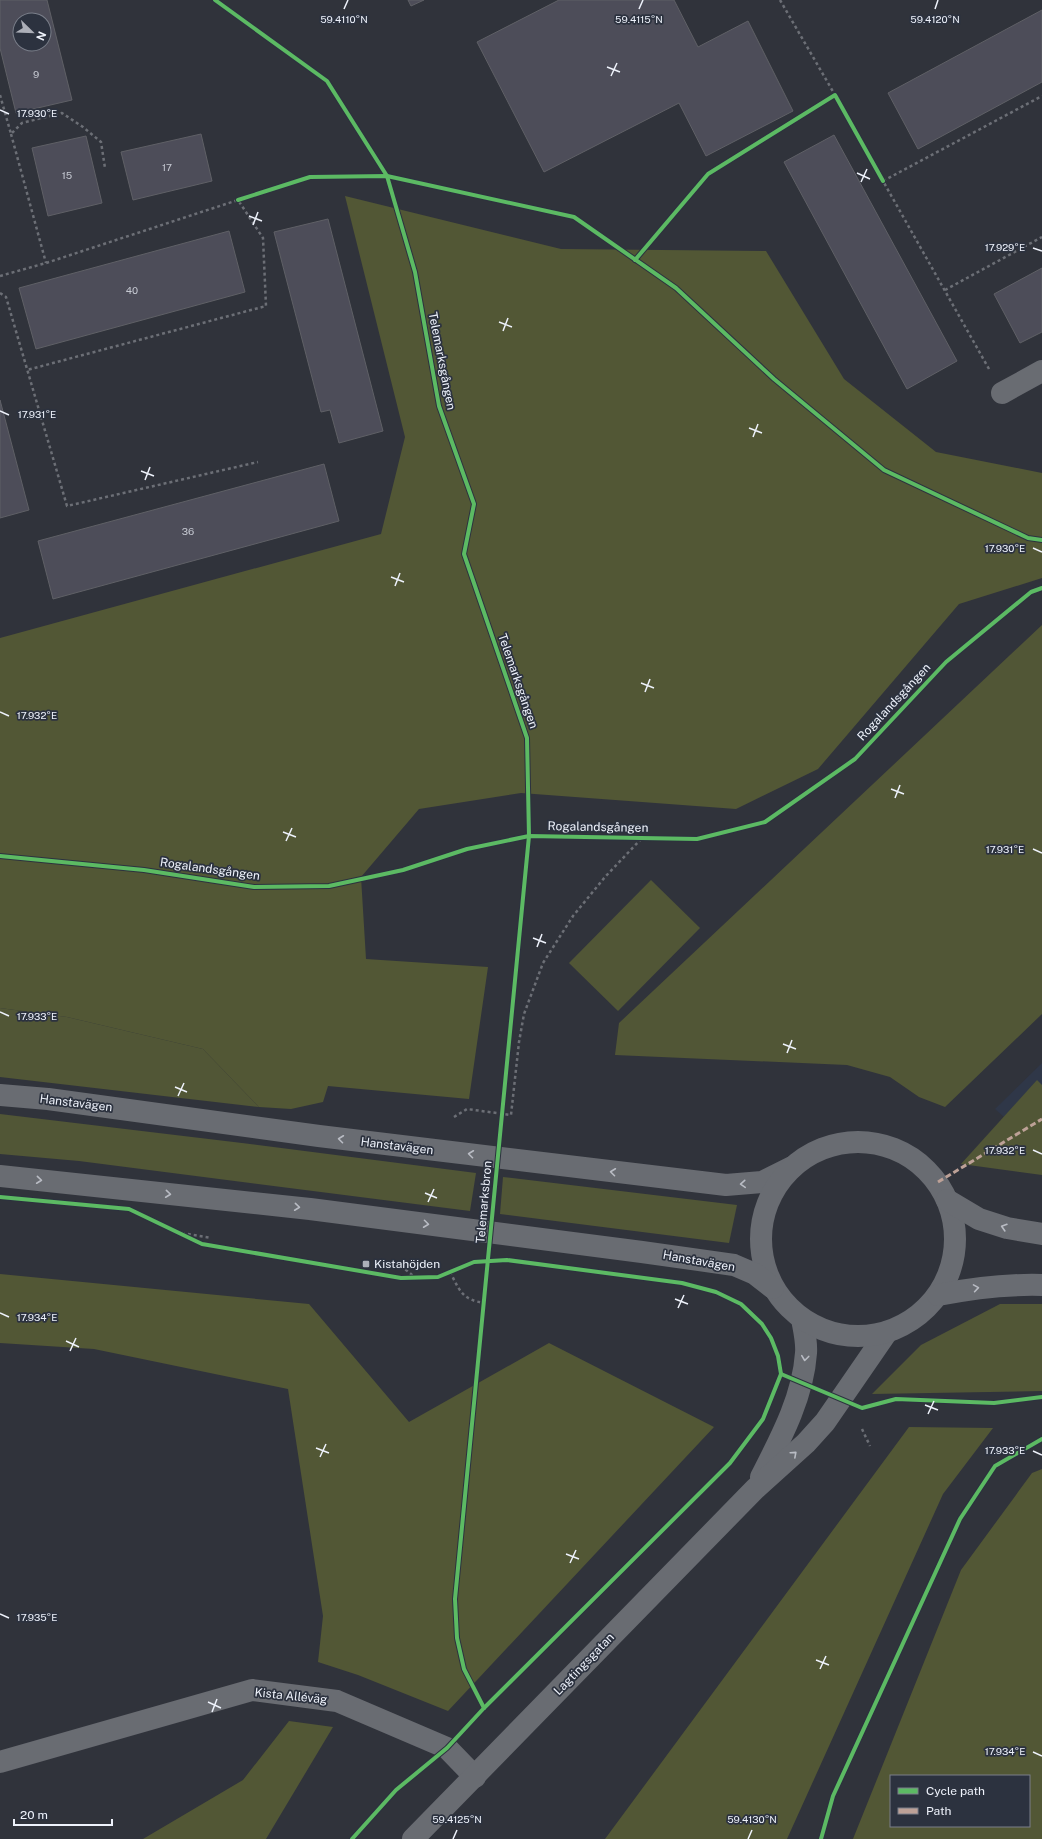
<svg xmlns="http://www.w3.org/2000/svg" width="1042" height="1839" font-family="'Public Sans',sans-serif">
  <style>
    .built { fill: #2f3748 }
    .green { fill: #515636 }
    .forest { fill: #525735; fill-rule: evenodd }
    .building { fill: #4d4d59; stroke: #5f6066; fill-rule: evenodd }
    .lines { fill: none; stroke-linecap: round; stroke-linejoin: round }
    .path { stroke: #6c6f76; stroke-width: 2.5; stroke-dasharray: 3 3; stroke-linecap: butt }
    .minor { stroke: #696c72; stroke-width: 22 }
    .tertiary { stroke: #696c72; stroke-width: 22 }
    .secondary { stroke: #696c72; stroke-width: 22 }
    .quiet { stroke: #bda197; stroke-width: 3; stroke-dasharray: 6 3; stroke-linecap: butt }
    .cycleway-casing { stroke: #2c323f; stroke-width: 6 }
    .cycleway { stroke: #5cba63; stroke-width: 4 }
    .oneway { stroke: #b9bcc4 }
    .ticks { fill: none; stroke: #eef2fb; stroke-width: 1.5 }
    .poi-dot { fill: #acafb8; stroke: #2c323f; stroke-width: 1.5 }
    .labels { text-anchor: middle; stroke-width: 3.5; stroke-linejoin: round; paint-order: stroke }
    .number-label { font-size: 10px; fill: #c6c9d2 }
    .street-label { font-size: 12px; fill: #eef2fb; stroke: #2c323f }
    .poi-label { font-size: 12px; fill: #eef2fb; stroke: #2c323f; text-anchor: start }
    .ticks-label { font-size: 10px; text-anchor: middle; fill: #eef2fb; stroke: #2c323f; stroke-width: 3.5; stroke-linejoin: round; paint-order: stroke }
  </style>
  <rect width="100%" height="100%" fill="#30333b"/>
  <polygon class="built" points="1042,1063 1042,1151 995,1109"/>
  <g class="green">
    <polygon points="1042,625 1042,1014 945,1107 919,1097 890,1077 847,1065 615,1055 619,1023"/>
    <polygon points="651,880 700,928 618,1011 569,963"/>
    <polygon points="0,1008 67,1017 203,1049 259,1107 0,1077"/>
    <polygon points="1037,1080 1042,1085 1042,1175 961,1164"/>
    <polygon points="0,1114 242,1143 476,1173 470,1211 79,1161 0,1154"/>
    <polygon points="503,1177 737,1205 729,1243 500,1214"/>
    <polygon points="1000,1304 1042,1304 1042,1391 872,1394 921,1345"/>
  </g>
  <g class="forest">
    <polygon points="345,196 561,249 766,251 844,379 936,452 1042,473 1042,578 959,604 818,769 736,809 521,793 419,809 361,877 366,959 488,967 469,1099 328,1086 323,1102 291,1109 259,1107 203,1049 67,1017 0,1008 0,638 381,534 405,437"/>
    <polygon points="0,1274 309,1304 409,1422 549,1343 714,1427 448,1711 358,1675 318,1662 323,1616 288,1389 94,1349 0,1343"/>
    <polygon points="909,1427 993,1428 943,1494 787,1839 605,1839"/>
    <path d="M 1042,1469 L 1042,1839 L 853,1839 L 961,1570 L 1032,1473 ZM 891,1776 L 1029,1776 L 1029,1826 L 891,1826 Z"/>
    <polygon points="289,1721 333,1727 266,1839 143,1839 243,1780"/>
  </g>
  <g class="building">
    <path d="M 0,0 L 47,0 L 72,100 L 16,113 L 0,48 ZM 20,20 L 44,20 L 44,44 L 20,44 Z"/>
    <polygon points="408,0 424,0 411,6"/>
    <polygon points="559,0 674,0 698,47 748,21 793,111 706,156 679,103 544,172 477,42"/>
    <polygon points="1042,10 1042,82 918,149 888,93"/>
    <polygon points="201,134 212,181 133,200 121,152"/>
    <polygon points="834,135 957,361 907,389 784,162"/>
    <polygon points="86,136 102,203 48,216 32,148"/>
    <polygon points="328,219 383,431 339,443 330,410 321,412 274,232"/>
    <polygon points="229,231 245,292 36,349 19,288"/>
    <polygon points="1042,268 1042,332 1020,343 994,294"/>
    <polygon points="0,400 29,510 0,518"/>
    <polygon points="324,464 339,521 53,599 38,541"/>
  </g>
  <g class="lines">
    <g class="path">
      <polyline points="780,0 835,95"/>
      <polyline points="0,95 11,134 22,123 62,113 83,127 101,142 105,168"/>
      <polyline points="11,134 46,263"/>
      <polyline points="0,276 46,263 238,200 263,238 266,306 27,370"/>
      <polyline points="945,290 1042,237"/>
      <polyline points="0,293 6,297 67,506 258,462"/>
      <polyline points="989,369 883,181 1042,96"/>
      <polyline points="454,1117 467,1109 511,1115 519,1042 524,1014 543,963 573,916 605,877 642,838"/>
      <polyline points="176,1232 211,1238"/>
      <polyline points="396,1262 416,1278"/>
      <path d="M 450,1272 C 460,1291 462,1300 485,1303"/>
      <polyline points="862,1429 870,1446"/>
    </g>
    <g class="minor">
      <polyline points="1002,393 1042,371"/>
      <polyline points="0,1762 252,1690 337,1701 447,1748 475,1777"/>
    </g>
    <g class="tertiary">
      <path d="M 761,1477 C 781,1438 803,1397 806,1353 C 807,1342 804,1330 802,1319"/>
      <polyline points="413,1839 755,1489 806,1443 825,1422 887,1332"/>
    </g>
    <g class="secondary">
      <polyline points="0,1095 48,1099 319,1136 726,1185 762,1182 792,1167"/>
      <circle cx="858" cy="1239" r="97"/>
      <polyline points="0,1176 310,1209 642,1252 734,1265 755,1274 773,1288"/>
      <polyline points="947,1200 979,1219 1007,1228 1042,1234"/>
      <path d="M 938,1295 C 973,1288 1006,1284 1042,1285"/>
    </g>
    <polyline class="quiet" points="938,1182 1042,1119"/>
    <g class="cycleway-casing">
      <g id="cycleway">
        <polyline points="215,0 327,81 387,176 415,272 439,406 474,504 464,554 527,738 529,836 455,1599 457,1638 464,1669 484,1708"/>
        <polyline points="238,200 310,177 387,176 574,217 676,288 774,379 884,470 1028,538 1042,540"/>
        <polyline points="635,260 708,174 835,95 883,181"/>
        <polyline points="0,856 144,870 254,887 329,886 403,870 467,849 529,836 697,839 765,822 855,759 946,662 1031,592 1042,588"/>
        <polyline points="0,1197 129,1209 202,1244 401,1278 438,1277 474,1262 507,1260 682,1283 716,1292 741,1304 762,1324 771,1338 778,1356 781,1374 763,1419 730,1463 484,1708 447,1748 396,1790 352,1839"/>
        <polyline points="781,1374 862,1408 896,1399 994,1403 1042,1397"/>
        <polyline points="821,1839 833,1796 960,1519 995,1466 1042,1439"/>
      </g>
    </g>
    <use href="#cycleway" class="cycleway"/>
  </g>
  <defs><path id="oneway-chevron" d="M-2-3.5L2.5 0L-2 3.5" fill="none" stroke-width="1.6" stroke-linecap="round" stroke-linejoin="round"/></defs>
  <g class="oneway">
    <use href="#oneway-chevron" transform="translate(341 1139) rotate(-173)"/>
    <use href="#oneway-chevron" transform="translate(471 1154) rotate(-173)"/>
    <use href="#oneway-chevron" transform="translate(613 1172) rotate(-173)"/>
    <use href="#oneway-chevron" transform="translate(39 1180) rotate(6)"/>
    <use href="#oneway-chevron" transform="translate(743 1184) rotate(176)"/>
    <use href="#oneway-chevron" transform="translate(168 1194) rotate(6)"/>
    <use href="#oneway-chevron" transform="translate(297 1207) rotate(6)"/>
    <use href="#oneway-chevron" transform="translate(426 1224) rotate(7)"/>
    <use href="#oneway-chevron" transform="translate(1004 1227) rotate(-163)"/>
    <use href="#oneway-chevron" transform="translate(976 1288) rotate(-9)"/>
    <use href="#oneway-chevron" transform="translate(805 1358) rotate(97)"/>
    <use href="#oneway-chevron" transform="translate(794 1454) rotate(-42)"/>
  </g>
  <path class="ticks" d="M 344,9 L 348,0M 639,9 L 643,0M 935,9 L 938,0M 607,67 L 620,72M 611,76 L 617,63M 0,110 L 9,114M 857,173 L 870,179M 861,182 L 867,169M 249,216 L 262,221M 253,225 L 258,212M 1033,248 L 1042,251M 499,322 L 512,327M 503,331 L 508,318M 0,411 L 9,415M 749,428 L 762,433M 753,437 L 758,424M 141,471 L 154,476M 145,480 L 150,467M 1033,548 L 1042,552M 391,577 L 404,582M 395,586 L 400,573M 641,683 L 654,688M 645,692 L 650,679M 0,712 L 9,716M 891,789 L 904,794M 895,798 L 900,785M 283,832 L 296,837M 286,841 L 292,828M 1033,849 L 1042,853M 533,938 L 546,943M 537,947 L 542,934M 0,1012 L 9,1016M 783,1044 L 796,1049M 787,1053 L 792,1040M 175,1087 L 187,1092M 178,1096 L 184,1083M 1033,1150 L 1042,1154M 425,1193 L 437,1198M 428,1202 L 434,1189M 675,1299 L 688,1304M 678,1308 L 684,1295M 0,1313 L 9,1317M 66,1341 L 79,1347M 70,1351 L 76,1338M 925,1405 L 938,1410M 928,1414 L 934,1401M 316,1448 L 329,1453M 1033,1451 L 1042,1455M 320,1457 L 326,1444M 566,1554 L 579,1559M 570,1563 L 576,1550M 0,1614 L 9,1618M 816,1660 L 829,1665M 820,1669 L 826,1656M 208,1702 L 221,1708M 212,1712 L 217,1699M 1033,1752 L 1042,1756M 453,1839 L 457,1830M 748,1839 L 752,1830"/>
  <rect class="poi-dot" x="362" y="1260" width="8" height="8" rx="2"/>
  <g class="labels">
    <g class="number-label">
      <text x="36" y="78">9</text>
      <text x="167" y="171">17</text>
      <text x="67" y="179">15</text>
      <text x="132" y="294">40</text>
      <text x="188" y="535">36</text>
    </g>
    <g class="street-label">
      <text transform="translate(442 361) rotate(79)" y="4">Telemarksgången</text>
      <text transform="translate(518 681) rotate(71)" y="4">Telemarksgången</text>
      <text transform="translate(894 702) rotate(-47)" y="4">Rogalandsgången</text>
      <text transform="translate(598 827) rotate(1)" y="4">Rogalandsgången</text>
      <text transform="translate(210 869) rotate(8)" y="4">Rogalandsgången</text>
      <text transform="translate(76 1103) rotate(7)" y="4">Hanstavägen</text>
      <text transform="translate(397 1146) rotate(7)" y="4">Hanstavägen</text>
      <text transform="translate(484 1202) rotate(-85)" y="4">Telemarksbron</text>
      <text transform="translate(699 1261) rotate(10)" y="4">Hanstavägen</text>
      <text transform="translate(584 1664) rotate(-46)" y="4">Lagtingsgatan</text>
      <text transform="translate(291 1696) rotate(6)" y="4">Kista Alléväg</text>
    </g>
    <g class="poi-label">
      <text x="374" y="1268">Kistahöjden</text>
    </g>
  </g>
  <g class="ticks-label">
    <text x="344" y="23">59.4110°N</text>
    <text x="639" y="23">59.4115°N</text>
    <text x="935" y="23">59.4120°N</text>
    <text x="37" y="117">17.930°E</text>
    <text x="1005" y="251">17.929°E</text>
    <text x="37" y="418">17.931°E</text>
    <text x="1005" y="552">17.930°E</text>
    <text x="37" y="719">17.932°E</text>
    <text x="1005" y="853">17.931°E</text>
    <text x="37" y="1020">17.933°E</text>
    <text x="1005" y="1154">17.932°E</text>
    <text x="37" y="1321">17.934°E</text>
    <text x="1005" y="1454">17.933°E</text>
    <text x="37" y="1621">17.935°E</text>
    <text x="1005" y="1755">17.934°E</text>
    <text x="457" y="1823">59.4125°N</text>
    <text x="752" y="1823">59.4130°N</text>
  </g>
  <rect x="890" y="1775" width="140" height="52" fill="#2c323f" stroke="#7a7f8a"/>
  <rect x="898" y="1788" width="20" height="6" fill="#5cba63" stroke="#7a7f8a"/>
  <text x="926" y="1795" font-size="12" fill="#eef2fb">Cycle path</text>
  <rect x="898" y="1808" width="20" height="6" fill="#bda197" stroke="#7a7f8a"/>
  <text x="926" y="1815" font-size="12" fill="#eef2fb">Path</text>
  <g transform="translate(32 32) rotate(113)"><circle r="19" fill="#2c323f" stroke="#7a7f8a"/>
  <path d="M0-3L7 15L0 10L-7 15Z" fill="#acafb8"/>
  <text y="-6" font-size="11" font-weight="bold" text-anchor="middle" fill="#eef2fb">N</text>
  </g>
  <path d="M14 1819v6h98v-6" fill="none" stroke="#eef2fb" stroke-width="2"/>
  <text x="20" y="1819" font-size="12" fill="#eef2fb" stroke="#2c323f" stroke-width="3" paint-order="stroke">20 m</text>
</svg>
